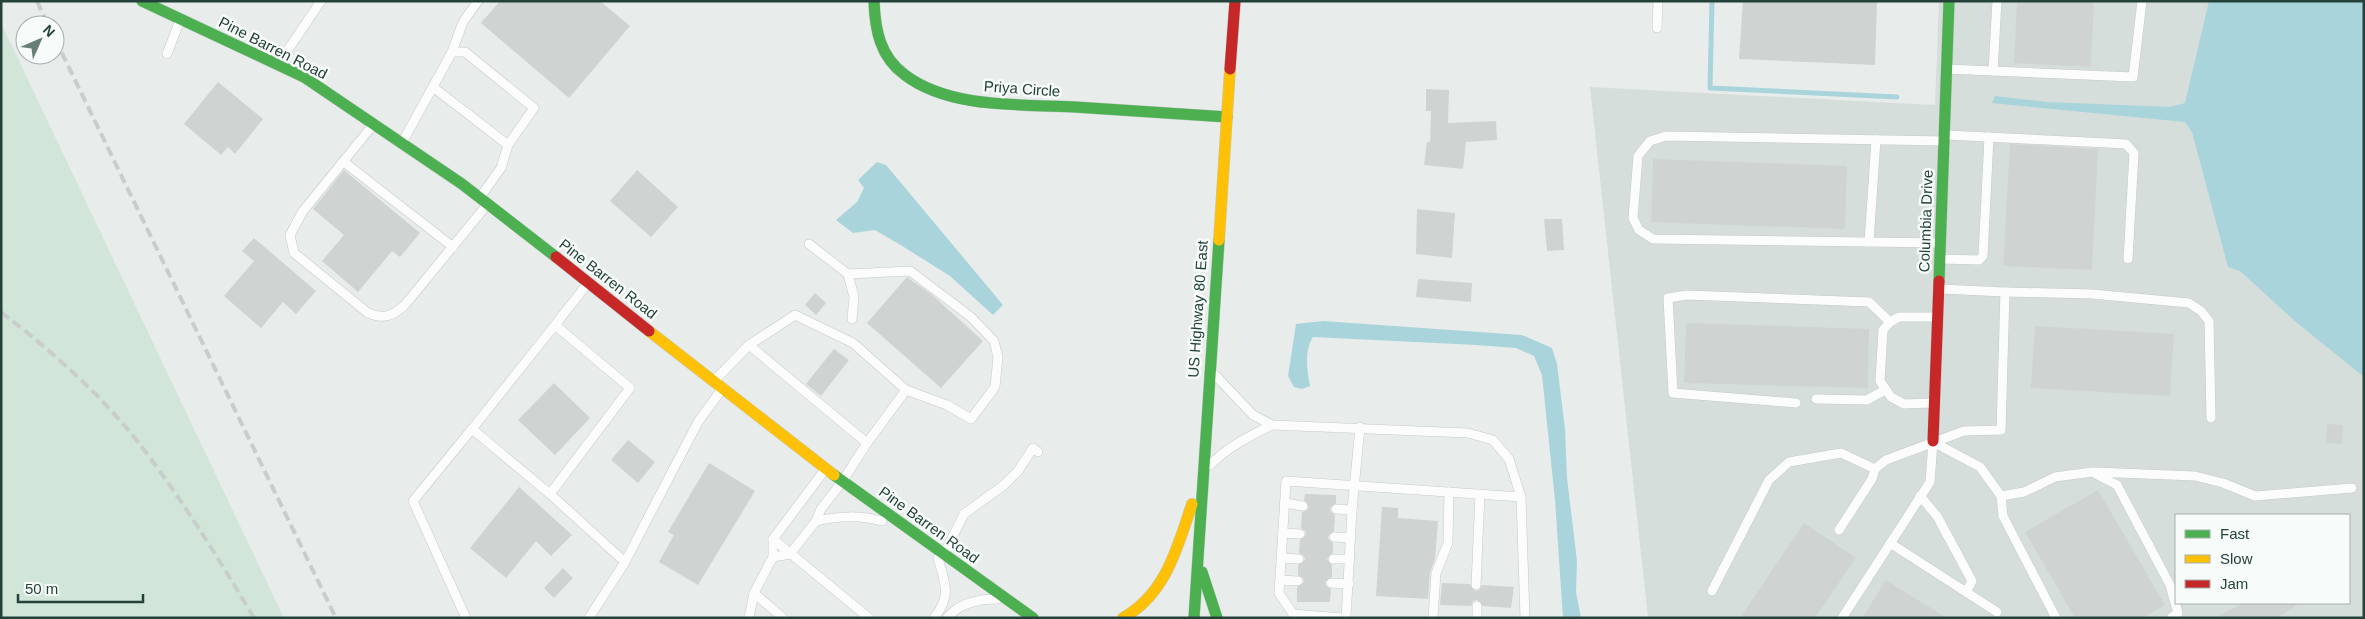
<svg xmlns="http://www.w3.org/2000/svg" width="2365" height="619" font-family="Arial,sans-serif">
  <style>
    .built { fill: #d6dedb; fill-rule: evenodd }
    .green { fill: #d1e6d8 }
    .water { fill: #a9d4db }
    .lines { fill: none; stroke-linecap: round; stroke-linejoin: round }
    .stream { stroke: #a9d4db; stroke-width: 5 }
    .building { fill: #cfd4d2 }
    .lane-casing { stroke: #c5cac8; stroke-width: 10 }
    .fast-casing { stroke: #c3cbc8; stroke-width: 12 }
    .slow-casing { stroke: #c3cbc8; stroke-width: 12 }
    .jam-casing { stroke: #c3cbc8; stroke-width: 12 }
    .lane { stroke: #fcfcfc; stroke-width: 9 }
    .fast { stroke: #4caf50; stroke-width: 11 }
    .slow { stroke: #ffc107; stroke-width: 11 }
    .jam { stroke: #c62828; stroke-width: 11 }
    .rail { stroke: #c9cdcc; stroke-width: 4; stroke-dasharray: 10 5; stroke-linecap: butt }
    .labels { text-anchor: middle; stroke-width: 5; stroke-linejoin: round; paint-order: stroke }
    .street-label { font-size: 15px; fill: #24423a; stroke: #f7fbf9 }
  </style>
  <rect width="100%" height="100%" fill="#e8edeb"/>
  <path class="built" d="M 1939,1 L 2364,1 L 2364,618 L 1648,618 L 1590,87 L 1935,105 ZM 2176,515 L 2349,515 L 2349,603 L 2176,603 Z"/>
  <polygon class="green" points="1,23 284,618 1,618"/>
  <g class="water">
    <polygon points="2209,1 2364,1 2364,377 2296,322 2240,271 2228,267 2192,132 2185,122 1992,103 1995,96 2047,102 2170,107 2185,103"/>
    <polygon points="877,162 886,165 1003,305 993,315 950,276 899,244 875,230 853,233 836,220 857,202 864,188 858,180"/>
    <path d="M 1323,321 L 1522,335 L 1552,348 L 1557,364 L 1565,429 L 1567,478 L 1577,561 L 1576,592 L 1581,618 L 1563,618 L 1555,500 L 1542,375 L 1534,356 L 1516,348 L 1476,345 L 1313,337 C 1304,350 1307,371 1310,386 L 1302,389 L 1294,387 L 1288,376 L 1296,324 Z"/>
  </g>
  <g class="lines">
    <polyline class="stream" points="1712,1 1710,88 1897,97"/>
  </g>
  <g class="building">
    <polygon points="500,1 600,1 630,26 569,98 481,23"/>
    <polygon points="1743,1 1877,1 1875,65 1739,59"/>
    <polygon points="2017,1 2094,1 2091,67 2014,63"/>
    <polygon points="218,82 263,119 235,154 228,147 221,155 184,124"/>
    <polygon points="1426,89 1449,90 1448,123 1496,121 1497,140 1466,142 1463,169 1424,165 1427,142 1430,142 1431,111 1426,111"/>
    <polygon points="2010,144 2098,149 2092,270 2003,266"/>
    <polygon points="1653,159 1847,166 1845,229 1651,222"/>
    <polygon points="344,170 420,233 400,257 392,251 358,292 322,261 344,235 313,209"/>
    <polygon points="637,170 678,207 651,237 610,201"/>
    <polygon points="1417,209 1455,213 1452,258 1416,254"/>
    <polygon points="1544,219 1562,219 1564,250 1547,251"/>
    <polygon points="254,238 316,291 296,314 283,302 261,328 224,296 254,261 242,251"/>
    <polygon points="907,277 931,294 983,341 941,388 867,323"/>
    <polygon points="1418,279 1472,283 1471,302 1416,297"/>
    <polygon points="815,293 826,303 816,315 805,305"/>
    <polygon points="1686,323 1869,329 1868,388 1684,383"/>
    <polygon points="2035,326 2174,334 2170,396 2031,388"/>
    <polygon points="834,349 849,360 821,396 806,384"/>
    <polygon points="554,383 590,418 555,455 518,420"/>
    <polygon points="2327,424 2343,425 2342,444 2326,443"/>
    <polygon points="628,440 655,462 638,483 611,460"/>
    <polygon points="709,463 755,491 698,585 659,562 674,535 668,532"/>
    <polygon points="519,487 572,535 551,556 536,541 506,578 470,548"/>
    <polygon points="2098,490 2165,605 2143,618 2075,618 2025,532"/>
    <polygon points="1305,494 1336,495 1336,503 1330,508 1331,512 1335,515 1334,531 1328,536 1329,540 1333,543 1333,553 1327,559 1332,565 1332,577 1325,582 1326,586 1331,589 1330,602 1297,602 1297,587 1304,582 1303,578 1298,575 1298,565 1305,560 1304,556 1299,553 1300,540 1306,535 1305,531 1301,528 1302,512 1307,510 1309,507 1304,500"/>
    <polygon points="1382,507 1398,508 1398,518 1438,521 1435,559 1430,572 1428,599 1376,596"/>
    <polygon points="1804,523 1856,558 1815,618 1740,618"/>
    <polygon points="563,568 573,578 554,598 544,588"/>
    <polygon points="1886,580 1947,618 1862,618"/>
    <polygon points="1442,583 1470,584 1475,591 1479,590 1482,585 1514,587 1511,608 1483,606 1477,600 1473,601 1471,606 1440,605"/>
    <polygon points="2243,603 2300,603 2277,618 2216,618"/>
  </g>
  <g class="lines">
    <g class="lane-casing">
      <g id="lane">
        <polyline points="1657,28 1658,1"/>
        <polyline points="452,52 463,22 478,1"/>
        <polyline points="167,54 180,20"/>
        <polyline points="279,63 321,1"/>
        <polyline points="1947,69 2133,77 2142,1"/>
        <polyline points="1993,71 1997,1"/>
        <polyline points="433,87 508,145"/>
        <path d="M 373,125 L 303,211 L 290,235 L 294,253 L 368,313 C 383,319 391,317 404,306 L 486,206"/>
        <polyline points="1947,135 2126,144 2134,153 2128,259"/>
        <polyline points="403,141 452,52 465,52 534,108 508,145 501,168 481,196"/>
        <polyline points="344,162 453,247"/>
        <polyline points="1869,242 1876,140"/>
        <polyline points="1940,243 1653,239 1639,230 1633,218 1638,156 1650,141 1666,136 1943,141"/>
        <polyline points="809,244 848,274 910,271 971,317 994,341 998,357 995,387 971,419 947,405 906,390"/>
        <polyline points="1941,259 1979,260 1983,256 1989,137"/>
        <polyline points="848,274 854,297 852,319"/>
        <polyline points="2005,292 2092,294 2189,303 2201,311 2209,321 2211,418"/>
        <polyline points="555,325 472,429 550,494 630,388 555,325 588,283"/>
        <polyline points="749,345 795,315 853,343 906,390 867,443"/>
        <polyline points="1215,375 1253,415 1272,425 1468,433 1493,440 1509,459 1521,497"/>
        <polyline points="715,380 749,345 867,443 842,482 821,509 816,521 790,554 773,557"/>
        <polyline points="1816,399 1867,400 1885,390"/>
        <polyline points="1796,403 1673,393 1668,298 1687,295 1869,302 1890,322"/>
        <polyline points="1932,403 1904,404 1891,397 1880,381 1883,330 1890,322 1899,317 1937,317"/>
        <polyline points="1933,442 1980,467 2001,496 2003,516 2056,618"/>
        <path d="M 1210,465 C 1228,447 1249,436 1272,425"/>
        <polyline points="2094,472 2195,476 2223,483 2255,496 2352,488"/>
        <polyline points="550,494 625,562"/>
        <polyline points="1920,496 1937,516 1972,581 1966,592"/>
        <polyline points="2001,496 2024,492 2055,477 2092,472 2117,485 2170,585 2178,613 2171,618"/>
        <polyline points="1285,503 1303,506"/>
        <polyline points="1336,509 1352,510"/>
        <path d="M 816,521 C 840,516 859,515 882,521"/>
        <polyline points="1839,530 1872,479 1875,469 1886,460 1964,431 2001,430 2005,292 1941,289"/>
        <polyline points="1283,533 1300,534"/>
        <polyline points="1334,537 1351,538"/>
        <polyline points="773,539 869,618"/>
        <polyline points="1890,543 1997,612"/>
        <polyline points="945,552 964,514 1004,485 1018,471 1033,448 1038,452"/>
        <polyline points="1282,558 1299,559"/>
        <polyline points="1333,559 1350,559"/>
        <polyline points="1280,580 1298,581"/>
        <polyline points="1331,583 1349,584"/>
        <polyline points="1476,585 1480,494"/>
        <polyline points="1712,591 1769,480 1789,462 1841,453 1875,469"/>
        <polyline points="754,593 783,618"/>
        <polyline points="466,618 413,501 472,429"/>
        <polyline points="589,618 625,562 698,422 722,389"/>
        <polyline points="749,618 754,593 773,557 773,539 824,471"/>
        <path d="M 934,618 C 952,595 945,584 938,558"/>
        <path d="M 947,618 C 959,603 979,599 997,599"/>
        <polyline points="1342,618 1293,614 1279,593 1286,481 1521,497 1525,618"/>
        <polyline points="1346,618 1352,510 1360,427"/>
        <polyline points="1433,618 1436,573 1448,543 1449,492"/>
        <polyline points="1477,618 1477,606"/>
        <polyline points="1842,618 1930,482 1933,442"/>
      </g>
    </g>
    <g class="fast-casing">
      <g id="fast">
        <polyline points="142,1 304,77 462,184 556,257"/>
        <path d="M 874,1 C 875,30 880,57 905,75 C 950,109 1021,104 1075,107 C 1126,110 1176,114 1227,117"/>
        <polyline points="1939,281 1949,1"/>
        <polyline points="834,475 1033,618"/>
        <polyline points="1202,572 1217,618"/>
        <polyline points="1194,618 1219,240"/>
      </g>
    </g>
    <g class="slow-casing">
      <g id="slow">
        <polyline points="1219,240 1230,69"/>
        <polyline points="649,331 834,475"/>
        <path d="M 1123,618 C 1166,594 1177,548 1192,504"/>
      </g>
    </g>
    <g class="jam-casing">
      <g id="jam">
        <polyline points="1230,69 1235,1"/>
        <polyline points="556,257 649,331"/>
        <polyline points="1933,441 1939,281"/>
      </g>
    </g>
    <use href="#lane" class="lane"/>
    <use href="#fast" class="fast"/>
    <use href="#slow" class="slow"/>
    <use href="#jam" class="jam"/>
    <g class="rail">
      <polyline points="37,1 48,25"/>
      <polyline points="55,39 336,618"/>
      <path d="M 1,312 C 49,349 96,390 134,437 C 179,494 217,556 254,618"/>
    </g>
  </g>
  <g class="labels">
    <g class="street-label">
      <text transform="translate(273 48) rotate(27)" y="5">Pine Barren Road</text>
      <text transform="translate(1022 89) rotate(4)" y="5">Priya Circle</text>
      <text transform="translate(1926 221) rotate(-88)" y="5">Columbia Drive</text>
      <text transform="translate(608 279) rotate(38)" y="5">Pine Barren Road</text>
      <text transform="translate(1198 309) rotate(-86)" y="5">US Highway 80 East</text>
      <text transform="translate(929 525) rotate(36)" y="5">Pine Barren Road</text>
    </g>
  </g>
  <rect width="2365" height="619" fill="none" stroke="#24423a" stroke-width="5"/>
  <rect x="2175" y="514" width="175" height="90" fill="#f7fbf9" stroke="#a3b1ad"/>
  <rect x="2185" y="530" width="25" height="8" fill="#4caf50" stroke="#a3b1ad"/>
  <text x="2220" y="539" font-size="15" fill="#24423a">Fast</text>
  <rect x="2185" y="555" width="25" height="8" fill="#ffc107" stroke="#a3b1ad"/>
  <text x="2220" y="564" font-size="15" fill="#24423a">Slow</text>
  <rect x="2185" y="580" width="25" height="8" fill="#c62828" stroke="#a3b1ad"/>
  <text x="2220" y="589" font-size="15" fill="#24423a">Jam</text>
  <g transform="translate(40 40) rotate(45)"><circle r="24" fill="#f7fbf9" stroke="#a3b1ad"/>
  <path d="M0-4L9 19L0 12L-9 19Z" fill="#697e78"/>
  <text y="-8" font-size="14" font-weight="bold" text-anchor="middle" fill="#24423a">N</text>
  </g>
  <path d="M18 594v8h125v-8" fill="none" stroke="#24423a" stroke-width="2.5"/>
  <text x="25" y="594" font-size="15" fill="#24423a" stroke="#f7fbf9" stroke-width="4" paint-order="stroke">50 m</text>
</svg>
